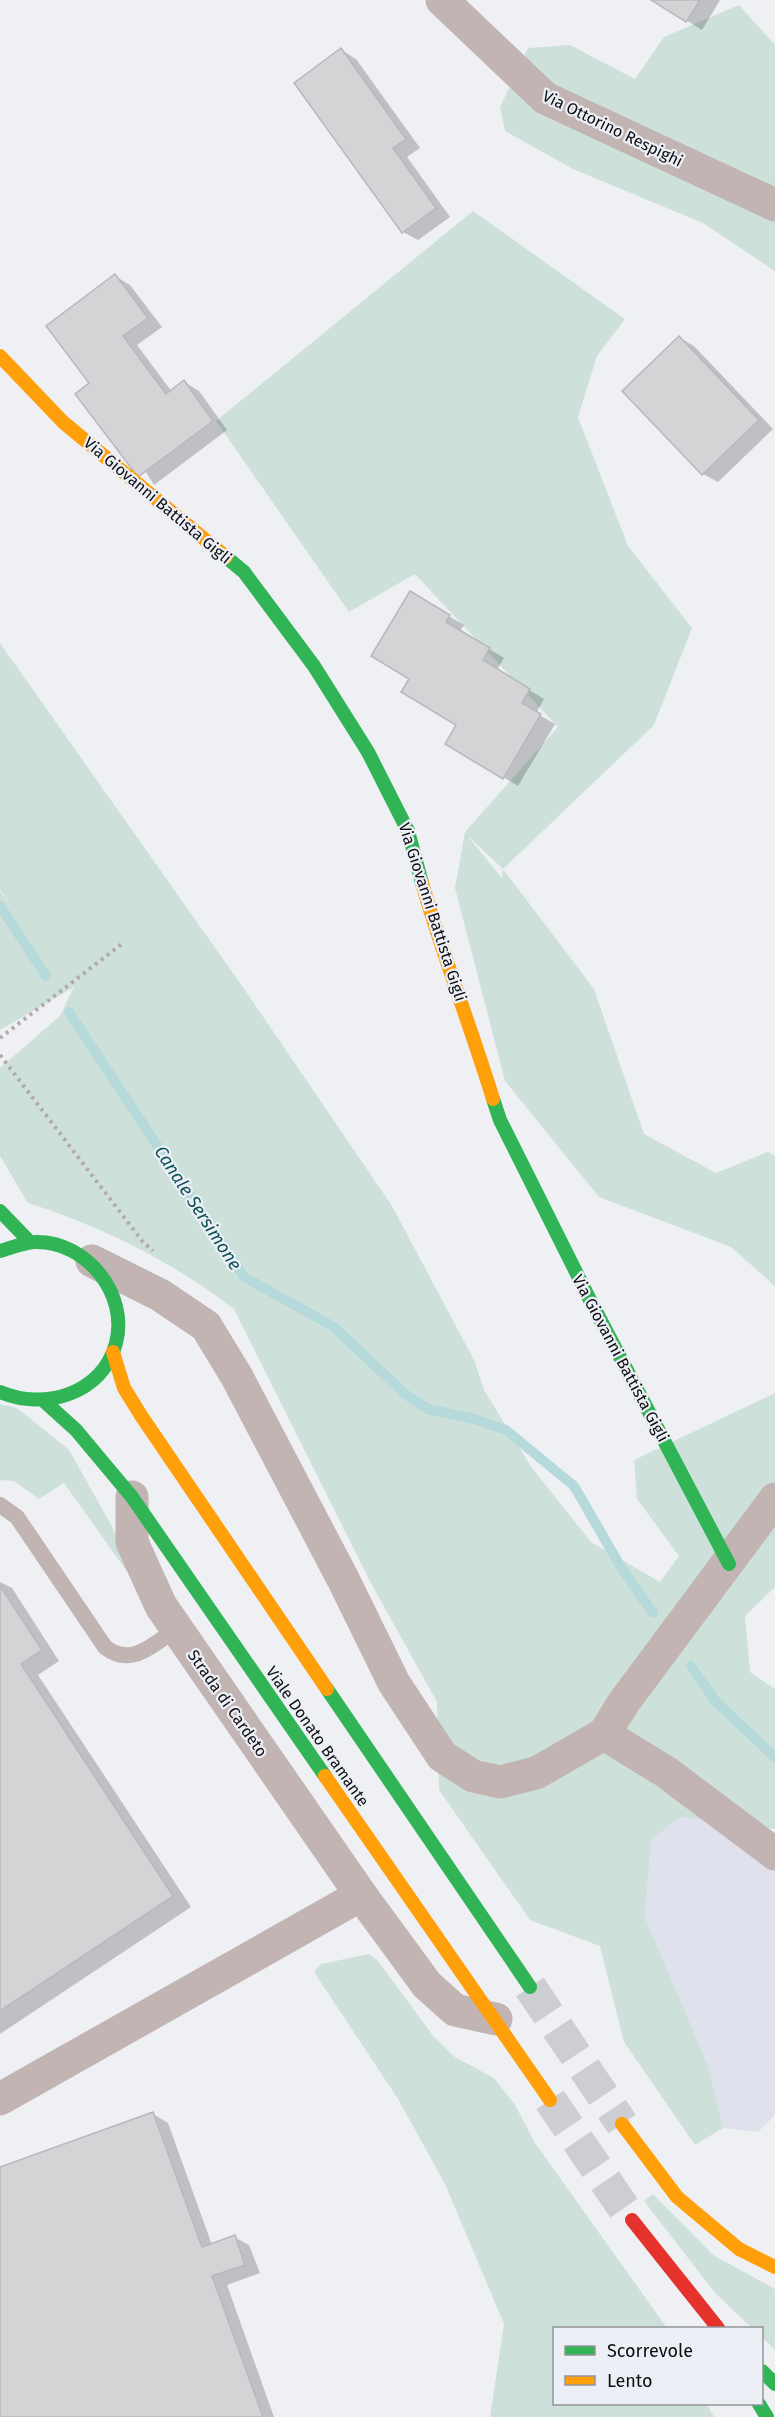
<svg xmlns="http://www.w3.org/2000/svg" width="775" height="2417" font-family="'Fira Sans',sans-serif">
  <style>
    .built { fill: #dfe2ec }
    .green { fill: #cde1da; fill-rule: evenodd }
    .shadow { fill: #0003 }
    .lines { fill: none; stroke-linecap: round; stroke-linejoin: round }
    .stream { stroke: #b6d9dc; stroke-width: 10 }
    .building { fill: #d4d4d7; stroke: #b7b8bb; stroke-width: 1.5 }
    .secondary-tunnel { stroke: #cdced2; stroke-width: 33; stroke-dasharray: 33 16; stroke-linecap: butt }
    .path { stroke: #b2aaaa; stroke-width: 4; stroke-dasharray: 3 4.5; stroke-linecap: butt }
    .lane { stroke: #c1b4b3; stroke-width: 16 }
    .street { stroke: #c1b4b3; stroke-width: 33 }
    .fast { stroke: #30b455; stroke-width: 14 }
    .slow { stroke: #ff9f0a; stroke-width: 14 }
    .jam { stroke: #e5322d; stroke-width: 14 }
    .labels { text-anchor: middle; stroke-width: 4.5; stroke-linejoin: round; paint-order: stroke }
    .street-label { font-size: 16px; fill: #0d0d10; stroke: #edeff6 }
    .water-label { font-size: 18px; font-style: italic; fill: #0b5257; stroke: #edeff6 }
  </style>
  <rect width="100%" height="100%" fill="#eff0f4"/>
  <polygon class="built" points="681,1817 727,1818 775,1857 775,2115 758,2132 723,2128 709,2068 645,1917 651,1840"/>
  <g class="green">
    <polygon points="739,5 775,45 775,271 703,223 573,169 505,131 500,107 528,48 570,45 635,79 664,37"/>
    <path d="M 473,211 L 625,319 L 597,356 L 578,417 L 628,546 L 692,628 L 654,725 L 503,869 L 594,989 L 644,1134 L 716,1173 L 768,1152 L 775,1156 L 775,1286 L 731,1247 L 599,1197 L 505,1081 L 455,888 L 465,832 L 558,727 L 415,574 L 349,612 L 216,421 ZM 469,837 L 503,869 L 502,878 L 469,838 Z"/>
    <path d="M 0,643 L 247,993 L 392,1206 L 474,1360 L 484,1390 L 532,1468 L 591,1542 L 660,1582 L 679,1556 L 637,1499 L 634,1460 L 775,1393 L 775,1587 L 745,1616 L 750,1672 L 775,1689 L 775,1829 L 681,1817 L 651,1840 L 645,1917 L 709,2068 L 723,2128 L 695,2145 L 624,2042 L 600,1946 L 530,1920 L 439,1790 L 437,1702 L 372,1585 L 234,1309 C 173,1262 101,1226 28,1203 L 0,1156 L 0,1068 L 60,1016 L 74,987 L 0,1030 L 0,892 L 11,904 L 0,890 Z"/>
    <polygon points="0,1404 17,1408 69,1450 110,1523 148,1601 64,1483 39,1499 14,1481 0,1480"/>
    <polygon points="369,1954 378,1961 434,2037 455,2057 494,2078 515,2105 535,2143 667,2328 554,2328 554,2404 707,2404 714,2417 490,2417 504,2324 445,2184 398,2099 314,1972 321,1964"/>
    <polygon points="653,2194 713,2255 775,2289 775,2350 762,2337 762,2328 752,2328 715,2293 644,2201"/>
  </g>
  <g class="shadow">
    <polygon points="654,0 720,0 702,30"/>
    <polygon points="341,50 356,59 420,148 407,157 450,217 418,240 403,232"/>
    <polygon points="115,276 130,285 162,327 137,345 172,392 184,382 199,391 227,430 154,485 91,384"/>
    <polygon points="680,338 694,346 773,429 718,482 703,474"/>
    <polygon points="410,593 464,625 460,631 504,658 497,670 544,699 536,713 555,724 518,786 447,743 458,725 411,678"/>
    <polygon points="0,1582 12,1588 59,1661 38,1675 191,1907 0,2034"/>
    <polygon points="153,2114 168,2123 212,2245 234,2237 249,2245 260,2273 227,2285 274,2417 0,2417 0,2169"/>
  </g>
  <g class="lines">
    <g class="stream">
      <polyline points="0,906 46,976"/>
      <polyline points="69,1012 244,1277 334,1327 405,1394 428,1409 474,1419 506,1430 574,1486 622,1569 653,1613"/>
      <polyline points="691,1666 716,1702 775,1757"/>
    </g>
  </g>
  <g class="building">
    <polygon points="651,0 700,0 686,22"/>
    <polygon points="341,48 406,139 393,148 436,208 402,233 294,83"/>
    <polygon points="115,274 148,318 123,336 166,394 184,380 213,421 138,477 75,394 89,383 46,326"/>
    <polygon points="679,336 759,420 702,475 622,391"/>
    <polygon points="410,591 450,615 446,622 490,648 483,660 530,689 522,703 541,714 503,779 445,744 456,725 401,692 409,679 371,656"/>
    <polygon points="0,1586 42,1650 21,1664 173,1896 0,2011"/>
    <polygon points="153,2112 202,2247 235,2235 245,2265 212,2276 263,2417 0,2417 0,2167"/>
  </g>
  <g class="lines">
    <g class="secondary-tunnel">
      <polyline points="530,1987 622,2124"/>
      <polyline points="550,2100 632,2220"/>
    </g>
    <g class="path">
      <polyline points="0,1038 123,943"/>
      <polyline points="0,1055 143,1242 153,1251"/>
    </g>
    <path class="lane" d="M 0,1505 L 17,1517 L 105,1647 C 131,1668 154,1644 176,1629"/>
    <g class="street">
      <polyline points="442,0 545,98 775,205"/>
      <polyline points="92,1261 160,1295 206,1326 237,1377 343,1579 394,1683 442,1756 473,1776 500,1782 536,1773 604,1734 624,1702 775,1499"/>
      <polyline points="132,1497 132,1542 161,1606 361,1895 427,1985 455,2010 496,2019"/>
      <polyline points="604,1734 666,1772 775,1854"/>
      <polyline points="0,2099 361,1895"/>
    </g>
    <g class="fast">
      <polyline points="226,557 244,572 314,666 368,752 408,831 422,883"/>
      <polyline points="493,1099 500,1120 590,1300 729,1564"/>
      <polyline points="0,1211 29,1241"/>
      <path d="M 0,1251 C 11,1248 25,1242 36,1242 C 86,1241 129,1294 116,1343 C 103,1394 44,1411 0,1392"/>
      <polyline points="45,1402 76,1430 132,1497 325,1776"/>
      <polyline points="327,1689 530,1987"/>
      <polyline points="762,2371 775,2384"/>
      <polyline points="759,2404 767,2417"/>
    </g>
    <g class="slow">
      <polyline points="0,356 63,422 226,557"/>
      <path d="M 422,883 C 443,956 471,1027 493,1099"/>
      <polyline points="113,1352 124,1388 142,1417 327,1689"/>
      <polyline points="325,1776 550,2100"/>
      <polyline points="622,2124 677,2197 739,2249 775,2267"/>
    </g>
    <polyline class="jam" points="632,2220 718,2328"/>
  </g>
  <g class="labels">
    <g class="street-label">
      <text transform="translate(613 128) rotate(26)" y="6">Via Ottorino Respighi</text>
      <text transform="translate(158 500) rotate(40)" y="6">Via Giovanni Battista Gigli</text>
      <text transform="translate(433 912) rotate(72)" y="6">Via Giovanni Battista Gigli</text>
      <text transform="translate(621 1358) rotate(62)" y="6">Via Giovanni Battista Gigli</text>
      <text transform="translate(228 1703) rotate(55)" y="6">Strada di Cardeto</text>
      <text transform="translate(318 1736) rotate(55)" y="6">Viale Donato Bramante</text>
    </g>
    <g class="water-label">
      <text transform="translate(198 1208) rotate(57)" y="6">Canale Sersimone</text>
    </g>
  </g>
  <rect x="553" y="2327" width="210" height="78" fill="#edeff6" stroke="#93959a" stroke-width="1.5"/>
  <rect x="565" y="2346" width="30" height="9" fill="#30b455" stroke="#93959a" stroke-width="1.5"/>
  <text x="607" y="2357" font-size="18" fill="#0d0d10">Scorrevole</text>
  <rect x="565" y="2376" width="30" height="9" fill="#ff9f0a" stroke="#93959a" stroke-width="1.5"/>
  <text x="607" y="2387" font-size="18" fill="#0d0d10">Lento</text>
</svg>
